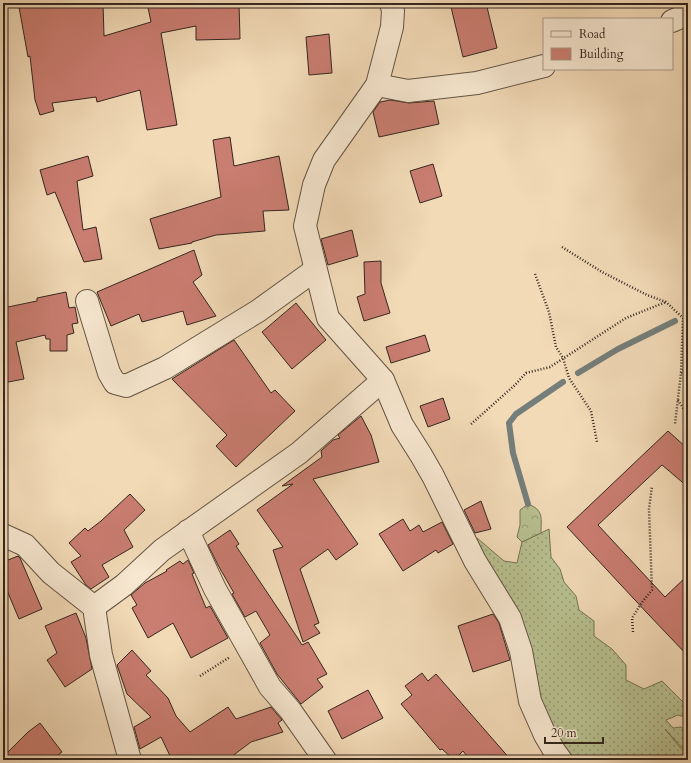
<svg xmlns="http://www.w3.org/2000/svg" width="691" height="763" font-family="Cardo,serif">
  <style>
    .grass { fill: url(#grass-dots); stroke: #767457 }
    .forest { fill: url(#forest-crowns); stroke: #767457 }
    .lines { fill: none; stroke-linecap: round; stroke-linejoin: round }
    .stream { stroke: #747e7a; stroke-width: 6 }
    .building { fill: #ca7d71; stroke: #34271e }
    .minor-casing { stroke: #645444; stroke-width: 24 }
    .path { stroke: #34271e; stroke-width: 2.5; stroke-dasharray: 1 2; stroke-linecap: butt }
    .minor { stroke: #f7e7d0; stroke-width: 22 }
  </style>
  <defs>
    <pattern id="grass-dots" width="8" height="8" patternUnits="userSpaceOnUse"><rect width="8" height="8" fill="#b8c090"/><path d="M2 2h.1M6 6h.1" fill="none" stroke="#969c75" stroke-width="1.8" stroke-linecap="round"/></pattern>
    <pattern id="forest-crowns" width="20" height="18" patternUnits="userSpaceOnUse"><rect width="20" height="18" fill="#b8c090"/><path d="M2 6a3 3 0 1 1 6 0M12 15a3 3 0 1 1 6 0" fill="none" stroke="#969c75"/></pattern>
  </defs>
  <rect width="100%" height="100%" fill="#f2dab7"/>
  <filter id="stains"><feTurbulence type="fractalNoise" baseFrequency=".005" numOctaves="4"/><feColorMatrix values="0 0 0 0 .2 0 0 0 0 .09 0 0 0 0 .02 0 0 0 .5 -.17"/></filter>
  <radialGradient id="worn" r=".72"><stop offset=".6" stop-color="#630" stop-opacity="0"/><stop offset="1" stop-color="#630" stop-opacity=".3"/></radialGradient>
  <polygon class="grass" points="549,529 551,557 560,569 564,582 576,596 579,610 594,621 594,636 612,649 626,665 626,680 644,689 662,681 688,707 688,718 678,715 666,720 673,728 681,727 688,732 688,748 685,751 665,729 688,757 688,760 558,760 525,677 467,543 477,538 504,561 517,563 522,542"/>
  <path class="forest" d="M 528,504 C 544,510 541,518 541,533 L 522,542 L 517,537 L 520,525 L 520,510 Z"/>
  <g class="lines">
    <g class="stream">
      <polyline points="578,373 618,349 675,321"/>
      <polyline points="528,504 513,453 509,423 516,414 563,382"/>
    </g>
  </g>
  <g class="building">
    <polygon points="42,3 103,3 104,36 151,22 147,3 239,3 240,39 196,40 196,26 161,33 177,125 147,130 140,90 97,102 96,97 52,103 54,111 40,115 35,100 30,56 28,57 19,7"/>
    <polygon points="465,3 486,3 497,48 463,57 451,7"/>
    <polygon points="329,34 332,73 309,75 306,37"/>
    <polygon points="390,100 409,103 434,101 439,124 379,137 373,112 380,102"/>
    <polygon points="230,137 234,166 279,156 289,210 263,211 265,231 216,235 192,242 192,243 159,249 150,219 221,197 213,140"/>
    <polygon points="88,156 93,176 77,181 83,230 96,227 102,259 84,262 55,192 47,195 40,170"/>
    <polygon points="433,164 442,196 420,203 410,171"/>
    <polygon points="352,230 358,256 328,265 321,239"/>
    <polygon points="194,250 202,275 193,282 216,316 187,325 183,311 142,322 139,314 111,326 97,292"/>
    <polygon points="381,261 381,283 390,313 364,321 357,297 365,294 364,262"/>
    <polygon points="66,292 69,308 75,307 78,323 72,324 74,333 67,335 67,351 50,351 50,339 46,339 45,335 16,342 24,379 3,383 3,308 37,301 37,298"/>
    <polygon points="296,303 326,340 292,369 262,332"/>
    <polygon points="425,335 430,351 391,363 386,347"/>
    <polygon points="234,340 271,393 275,390 295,411 236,467 216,446 227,435 172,379"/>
    <polygon points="443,398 450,419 428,427 420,406"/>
    <polygon points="361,416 371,435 379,462 313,479 358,544 336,560 328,549 300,569 319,623 314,625 320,633 303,642 273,550 283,547 257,510 293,484 282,486 322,457 321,451 333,440 340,438 338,435"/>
    <polygon points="668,431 688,449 688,487 662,465 598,525 665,597 688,575 688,656 648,614 567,527"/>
    <polygon points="130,494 145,510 124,530 133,547 102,565 109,577 91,589 86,585 71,562 81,556 69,543 85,528 88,531 101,521"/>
    <polygon points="481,501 491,529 475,533 464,510"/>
    <polygon points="403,519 410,531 419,525 423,532 442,522 453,544 438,553 436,550 403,571 379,534"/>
    <polygon points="230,530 239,544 236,546 297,637 302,645 308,642 327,674 317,679 323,687 301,704 277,674 260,643 270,635 256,611 245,617 232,594 234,593 218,565 208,545"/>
    <polygon points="18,556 20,558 42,609 19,619 3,581 3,562"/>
    <polygon points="188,560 194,573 192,574 206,608 210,606 228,638 191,658 173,623 148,638 132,608 137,605 131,595 145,583 167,571 166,570 180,561 183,564"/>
    <polygon points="76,613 86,638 92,669 65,687 47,660 57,653 45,626"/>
    <polygon points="493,614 499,623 510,660 473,672 458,626"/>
    <polygon points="132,650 151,671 146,675 168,698 176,716 190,732 228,707 236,719 271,707 282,720 278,723 283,732 251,742 227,760 172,760 161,737 140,749 134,727 151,717 127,694 117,665"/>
    <polygon points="422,673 428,681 436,674 511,760 470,760 463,751 454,760 442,749 440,750 401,704 412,695 405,686"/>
    <polygon points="368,690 383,718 342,739 328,711"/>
    <polygon points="40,723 62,752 51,760 3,760 3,757 28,732"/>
  </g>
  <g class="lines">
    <g class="minor-casing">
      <g id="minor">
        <polyline points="672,21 688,14"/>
        <polyline points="377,85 408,91 477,83 544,66"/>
        <polyline points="87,301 109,373 115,383 126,386 165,368 258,311 315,270"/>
        <polyline points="383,380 402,425 421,455 433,476 475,561 510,618 521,651 530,701 545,735 555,752 561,760"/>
        <polyline points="188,531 215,589 270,687 290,710 325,760"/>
        <polyline points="3,535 25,545 51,573 94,607 101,655 130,760"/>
        <polyline points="94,607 124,585 162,550 299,453 383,380 328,318 305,226 314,185 324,160 377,85 392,27 393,11 391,3"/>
      </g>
    </g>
    <g class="path">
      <polyline points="562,247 602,272 647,295 666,302 683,318 681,373 675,424"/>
      <polyline points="535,274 549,312 556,347 563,358 569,378 591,411 597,442"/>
      <polyline points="681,373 688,366"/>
      <polyline points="678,400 688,416"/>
      <polyline points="471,424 515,385 526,373 550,367 626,318 666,302"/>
      <polyline points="633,632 632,618 643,601 652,590 649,509 652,486"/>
      <polyline points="200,676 230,657"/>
    </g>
    <use href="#minor" class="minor"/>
  </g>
  <rect width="691" height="763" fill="none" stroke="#f2dab7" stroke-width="16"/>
  <rect x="4" y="4" width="683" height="755" fill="none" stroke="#34271e" stroke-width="2"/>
  <rect x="8" y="8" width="675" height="747" fill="none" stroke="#34271e"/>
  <rect x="543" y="18" width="130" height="52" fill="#f7e7d0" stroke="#a99a89"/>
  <rect x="551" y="31" width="20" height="6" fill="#f7e7d0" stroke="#a99a89"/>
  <text x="579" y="38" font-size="12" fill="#34271e">Road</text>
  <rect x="551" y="48" width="20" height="12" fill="#ca7d71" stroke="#a99a89"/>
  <text x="579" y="58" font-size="12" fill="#34271e">Building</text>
  <path d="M545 737v6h58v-6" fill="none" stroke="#34271e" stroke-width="2"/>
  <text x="551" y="737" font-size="12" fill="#34271e" stroke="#f7e7d0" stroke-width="3" paint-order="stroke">20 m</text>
  <rect width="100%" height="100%" filter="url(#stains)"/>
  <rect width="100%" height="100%" fill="url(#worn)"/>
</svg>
